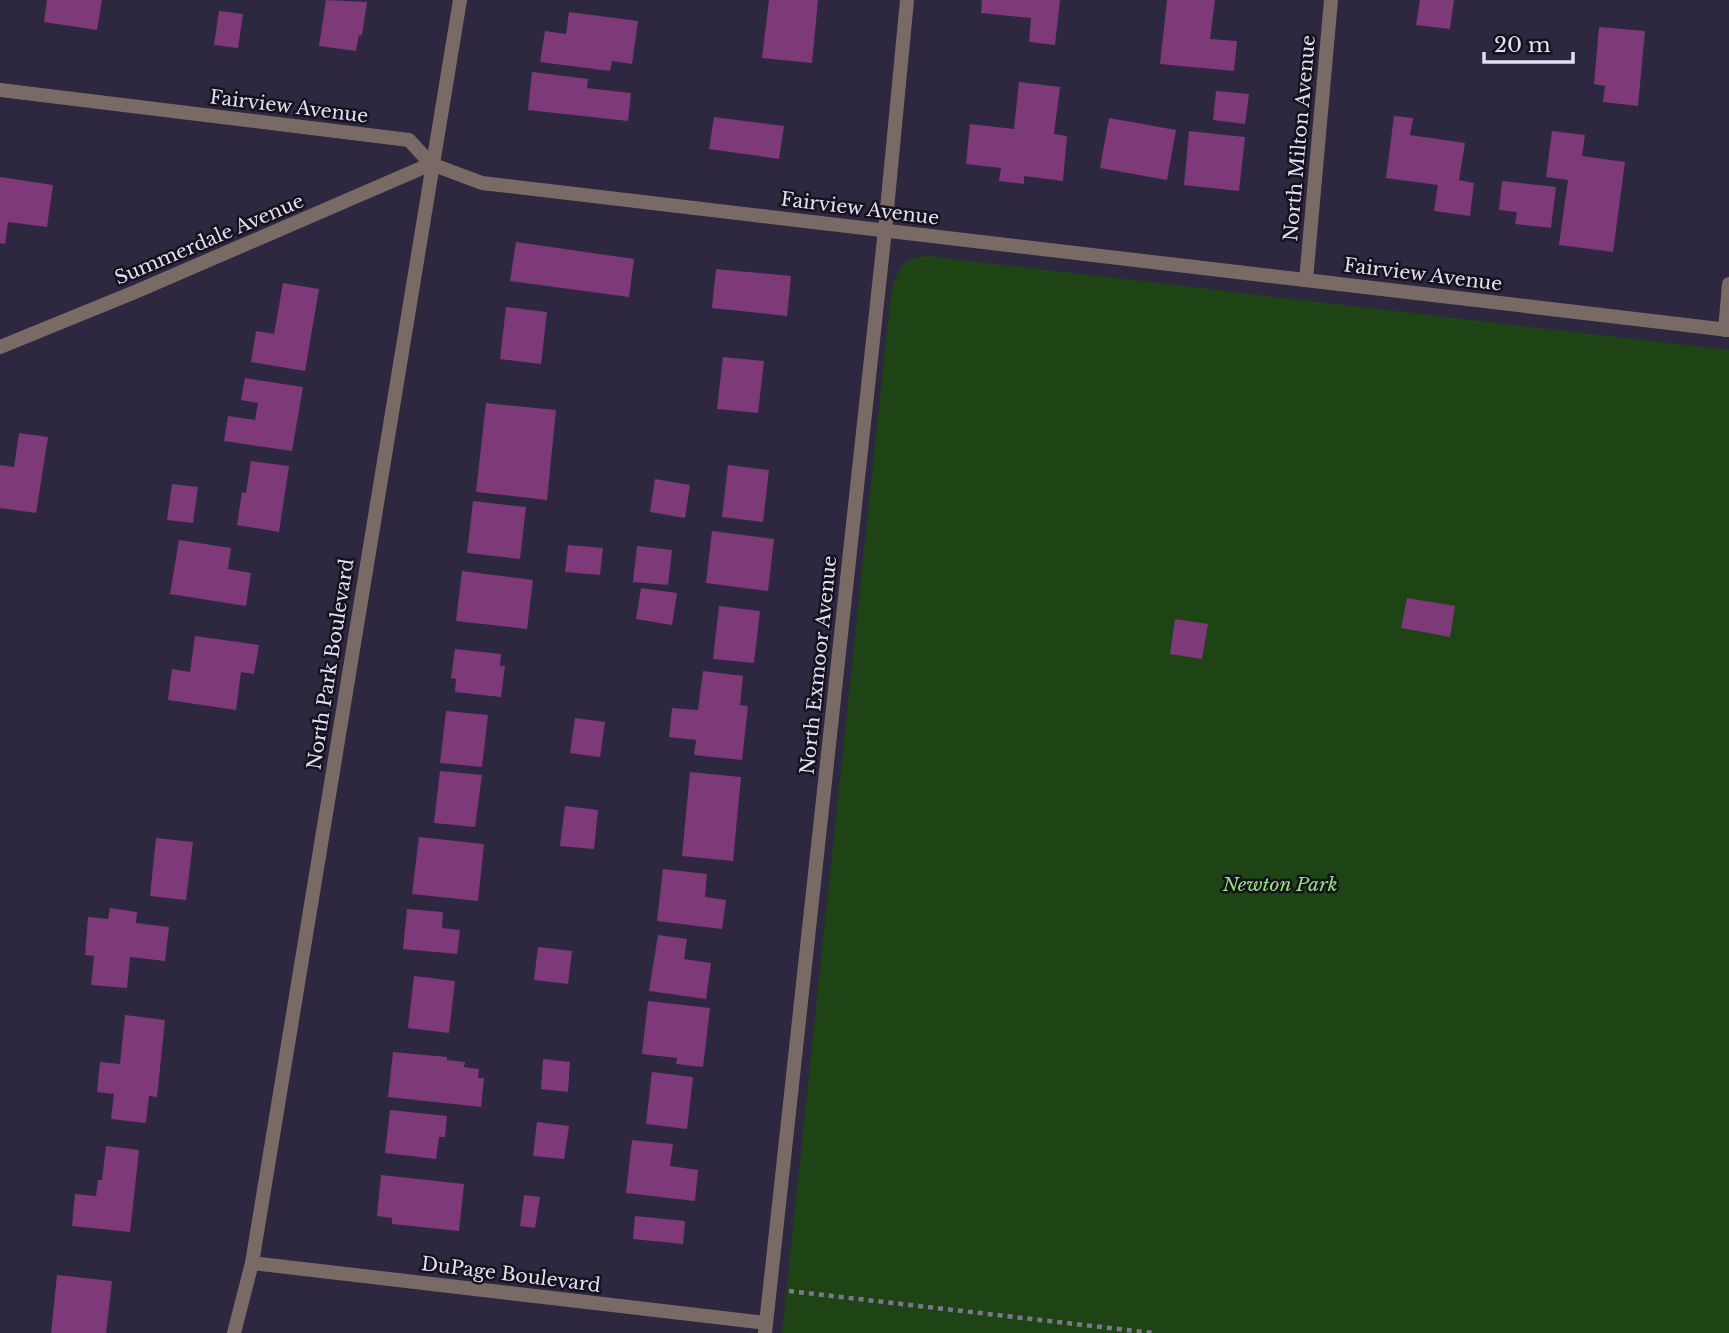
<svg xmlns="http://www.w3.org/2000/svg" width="1729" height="1333" font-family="'Libre Baskerville',serif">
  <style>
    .green { fill: #1e4314 }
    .building { fill: #7e3979 }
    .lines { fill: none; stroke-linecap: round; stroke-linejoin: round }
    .path { stroke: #7d778d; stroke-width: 4.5; stroke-dasharray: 5 5; stroke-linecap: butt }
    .street { stroke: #796a65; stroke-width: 14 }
    .labels { text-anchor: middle; stroke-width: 5; stroke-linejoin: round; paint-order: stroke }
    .street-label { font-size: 19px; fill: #e3e0f1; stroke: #15121d }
    .park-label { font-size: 19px; font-style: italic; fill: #92e27d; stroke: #15121d }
  </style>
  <rect width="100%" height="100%" fill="#2e2740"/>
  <path class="green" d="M 928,256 L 1729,350 L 1729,1333 L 782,1333 L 891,293 C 898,269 901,258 928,256 Z"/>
  <g class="building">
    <polygon points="47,0 102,0 97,30 44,22"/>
    <polygon points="326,0 367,2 362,35 359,35 356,51 319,46"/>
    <polygon points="769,0 818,0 812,63 762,58"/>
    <polygon points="982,0 1060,0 1055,45 1029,42 1031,18 981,13"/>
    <polygon points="1167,0 1215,0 1210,39 1237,41 1234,71 1160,64"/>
    <polygon points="1420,0 1454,0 1450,29 1416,25"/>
    <polygon points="219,11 243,14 238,48 214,45"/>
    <polygon points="569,12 638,21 632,64 612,61 610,71 540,62 545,31 566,34"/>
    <polygon points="1599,27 1645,31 1638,106 1603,102 1605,86 1594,84"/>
    <polygon points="532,72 588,79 587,88 631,93 628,121 528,110"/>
    <polygon points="1019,82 1060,87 1054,134 1067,136 1063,181 1024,176 1024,184 999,181 1001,168 966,164 970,124 1014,129"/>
    <polygon points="1216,91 1249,94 1245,124 1213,120"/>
    <polygon points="1394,116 1413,118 1410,135 1465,143 1459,180 1474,183 1470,216 1434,211 1438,185 1386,178"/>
    <polygon points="714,117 784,126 779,159 709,149"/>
    <polygon points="1109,118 1176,130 1167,180 1100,168"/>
    <polygon points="1189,131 1245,137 1239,191 1184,185"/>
    <polygon points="1552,131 1585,135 1582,156 1625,162 1613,252 1559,245 1568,180 1546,177"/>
    <polygon points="0,177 53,185 47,227 8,222 5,244 0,243"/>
    <polygon points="1502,181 1556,187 1551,228 1515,224 1517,212 1499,210"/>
    <polygon points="516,242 634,259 629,297 510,281"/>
    <polygon points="716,269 791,276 787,316 712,308"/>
    <polygon points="283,283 319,289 305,371 251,362 256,331 274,334"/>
    <polygon points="506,307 547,312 541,364 500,359"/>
    <polygon points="723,357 764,361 758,413 717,409"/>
    <polygon points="245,378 303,387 292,451 224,441 228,416 255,420 258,403 241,400"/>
    <polygon points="486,403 556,410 547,500 476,492"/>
    <polygon points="19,433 48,437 36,513 0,508 0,465 14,467"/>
    <polygon points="251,461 289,466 279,532 237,525 242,492 246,493"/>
    <polygon points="728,465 769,470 763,522 722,517"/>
    <polygon points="655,479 690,485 685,518 650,512"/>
    <polygon points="172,484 198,487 193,523 167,520"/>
    <polygon points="473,501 526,507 520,559 467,553"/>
    <polygon points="712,531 774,539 768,591 706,583"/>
    <polygon points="179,540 231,548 228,569 251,573 246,606 170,594"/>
    <polygon points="568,545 603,548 600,575 565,572"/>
    <polygon points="637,546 672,550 668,585 633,582"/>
    <polygon points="462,571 533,580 527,629 456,621"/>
    <polygon points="641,588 677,593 672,625 636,619"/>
    <polygon points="1407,598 1455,606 1450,637 1401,628"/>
    <polygon points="719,606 760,611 754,663 713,659"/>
    <polygon points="1175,619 1208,624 1202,659 1170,654"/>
    <polygon points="195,636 259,645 254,674 241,672 236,710 168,700 172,669 190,672"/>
    <polygon points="455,649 501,654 500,666 505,666 501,697 455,692 456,679 451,678"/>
    <polygon points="703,671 743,676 740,705 748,706 742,760 694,755 696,740 669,737 672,708 698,710"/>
    <polygon points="446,711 488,715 482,767 440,763"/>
    <polygon points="575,718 605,722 600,757 570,753"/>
    <polygon points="440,771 482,775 475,827 434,823"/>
    <polygon points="690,772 741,777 733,861 682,856"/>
    <polygon points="565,806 598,810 594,849 560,846"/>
    <polygon points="419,837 484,844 478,901 412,894"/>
    <polygon points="156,838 193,842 186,900 150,896"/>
    <polygon points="663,869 707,874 705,897 726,900 722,929 657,921"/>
    <polygon points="110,908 137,912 136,923 169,927 165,961 130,957 127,988 91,985 94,956 85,955 88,917 108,919"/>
    <polygon points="407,909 443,912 442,928 460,930 457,954 403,949"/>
    <polygon points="658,935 687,939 684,959 711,963 706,999 649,991"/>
    <polygon points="538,947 572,951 568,984 534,980"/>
    <polygon points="414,976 455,981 449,1033 408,1028"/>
    <polygon points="648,1001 710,1008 703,1067 676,1064 677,1058 642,1054"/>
    <polygon points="125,1015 165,1020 157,1097 149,1096 146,1123 111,1119 114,1094 97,1092 100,1062 120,1064"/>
    <polygon points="393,1052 447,1057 447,1060 465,1062 464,1067 479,1069 478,1078 484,1078 481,1107 388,1097"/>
    <polygon points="543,1059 570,1062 568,1092 541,1089"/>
    <polygon points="652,1072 693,1077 687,1129 646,1124"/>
    <polygon points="390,1110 447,1116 445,1137 439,1137 436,1159 385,1153"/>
    <polygon points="537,1122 569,1126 564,1159 533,1156"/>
    <polygon points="632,1140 673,1144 670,1166 698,1170 695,1201 626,1193"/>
    <polygon points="106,1146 139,1150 130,1232 72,1226 75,1194 96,1196 98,1180 102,1180"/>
    <polygon points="381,1175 464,1184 459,1231 392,1224 392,1218 377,1216"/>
    <polygon points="524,1195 540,1197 535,1228 520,1226"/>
    <polygon points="635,1216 685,1221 683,1244 633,1239"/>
    <polygon points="57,1275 112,1281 106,1333 51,1333"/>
  </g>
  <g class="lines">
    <polyline class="path" points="789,1291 1153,1333"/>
    <g class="street">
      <polyline points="0,90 409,140 431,164 482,183 1729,330"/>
      <polyline points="1306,280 1331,0"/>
      <polyline points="1725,330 1729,284"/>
      <polyline points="0,347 135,292 431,164"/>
      <polyline points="252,1263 766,1323"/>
      <polyline points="234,1333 252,1263 460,0"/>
      <polyline points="765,1333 885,230 907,0"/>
    </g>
  </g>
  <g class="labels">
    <g class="street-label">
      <text transform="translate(289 106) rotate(7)" y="7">Fairview Avenue</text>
      <text transform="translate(1299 138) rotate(-85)" y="7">North Milton Avenue</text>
      <text transform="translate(860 208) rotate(7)" y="7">Fairview Avenue</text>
      <text transform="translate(209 239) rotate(-23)" y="7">Summerdale Avenue</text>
      <text transform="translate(1423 274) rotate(7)" y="7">Fairview Avenue</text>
      <text transform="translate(330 664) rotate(-81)" y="7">North Park Boulevard</text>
      <text transform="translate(818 665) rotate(-84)" y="7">North Exmoor Avenue</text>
      <text transform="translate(511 1274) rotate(7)" y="7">DuPage Boulevard</text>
    </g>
    <g class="park-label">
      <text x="1280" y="891">Newton Park</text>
    </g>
  </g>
  <path d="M1484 52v10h89v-10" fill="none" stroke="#e3e0f1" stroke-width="3.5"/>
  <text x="1494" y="52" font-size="21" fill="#e3e0f1" stroke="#15121d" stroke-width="5" paint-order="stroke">20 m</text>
</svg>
